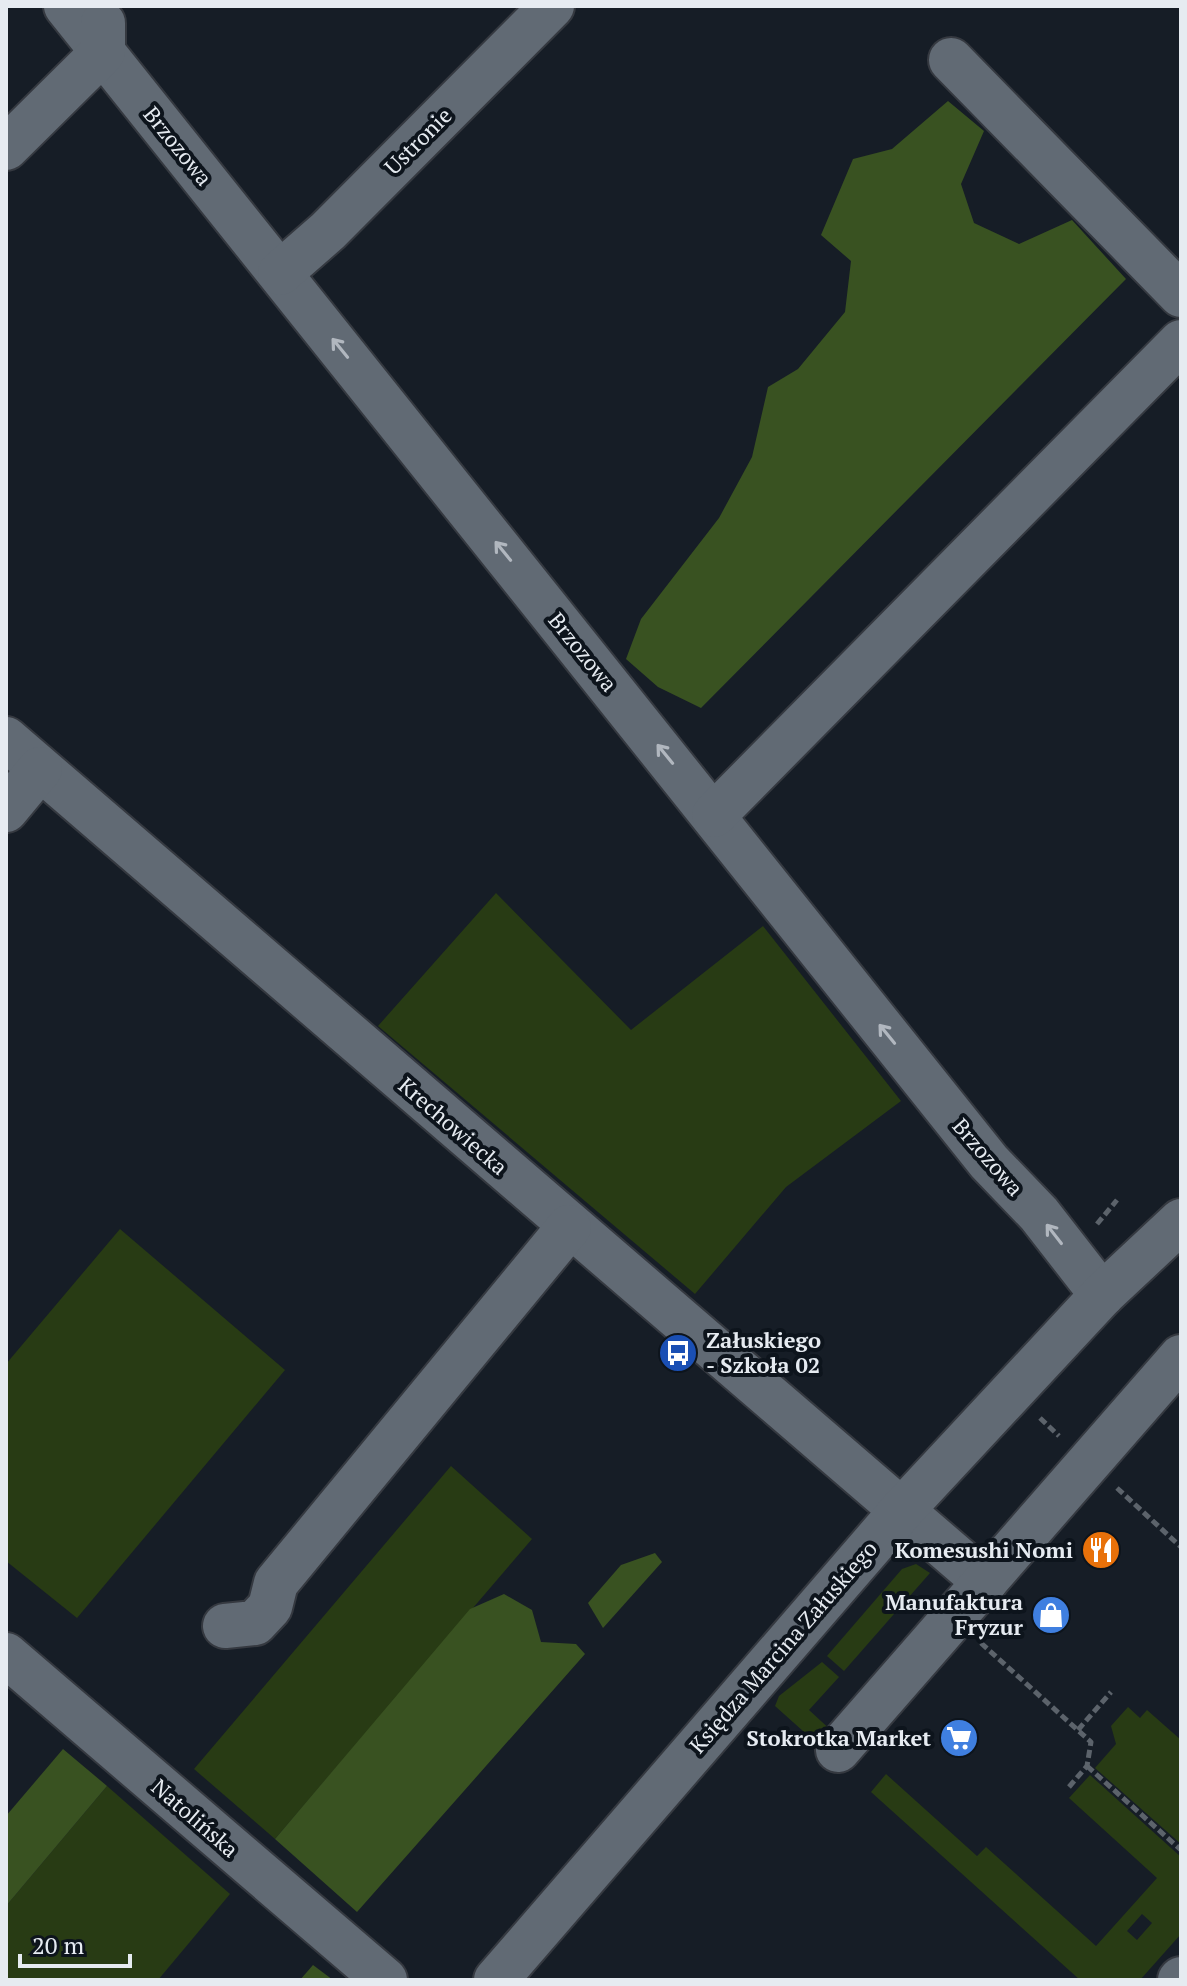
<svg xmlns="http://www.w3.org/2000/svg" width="1187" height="1986" viewBox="0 0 1187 1986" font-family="'PT Serif',serif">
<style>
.green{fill:#283b14;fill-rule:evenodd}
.forest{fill:#395221}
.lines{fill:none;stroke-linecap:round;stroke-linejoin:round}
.minor-casing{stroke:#353940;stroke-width:48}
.path{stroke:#5c636b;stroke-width:5;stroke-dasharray:8 4;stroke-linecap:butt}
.minor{stroke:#616a74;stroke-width:44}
.oneway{stroke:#b1b7bf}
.labels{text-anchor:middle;stroke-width:8;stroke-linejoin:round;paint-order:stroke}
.street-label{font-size:22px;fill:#e6ebf1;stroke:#0d141c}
.poi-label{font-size:22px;font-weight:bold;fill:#e6ebf1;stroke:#0d141c;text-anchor:end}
</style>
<rect width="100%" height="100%" fill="#161d26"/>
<g class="green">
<path d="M496,893L631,1030L763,926L901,1101L786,1187L695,1294L378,1026Z"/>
<path d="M120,1229L285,1370L77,1618L6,1561V1364Z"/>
<path d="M451,1466L532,1539L275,1839L194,1769Z"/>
<path d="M916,1564L930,1573L844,1671L827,1656L902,1569Z"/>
<path d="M822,1662L839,1677L809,1710L834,1733L822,1748L775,1706L779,1696Z"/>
<path d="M1128,1707L1140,1718L1147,1710L1181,1740V1844L1095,1768L1116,1744L1111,1726Z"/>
<path d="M886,1774L977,1856L986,1847L1096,1946L1157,1878L1069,1798L1090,1775L1181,1857V1934L1140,1980H1080L871,1792ZM1142,1914L1152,1923L1137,1940L1127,1931Z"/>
<path d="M107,1786L230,1894L158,1980H6V1906Z"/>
</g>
<g class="forest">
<path d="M948,101L984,131L961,184L974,223L1019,244L1072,220L1126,279L701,708L658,687L626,659L641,619L719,518L752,457L768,387L798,369L845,312L851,261L821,235L853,159L892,149Z"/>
<path d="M655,1553L662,1562L603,1628L588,1603L621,1565Z"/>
<path d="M504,1594L532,1610L541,1642L576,1644L585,1654L357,1912L275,1839L470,1609Z"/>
<path d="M63,1749L107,1786L6,1906V1816Z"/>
<path d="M313,1965L333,1980H300Z"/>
</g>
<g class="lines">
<defs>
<g id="minor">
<path d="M66,6L989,1162L1039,1214L1102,1295"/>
<path d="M951,60L1181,295"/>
<path d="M6,148L103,52V23"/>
<path d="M280,273L328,231L552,6"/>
<path d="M6,739L985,1582"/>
<path d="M6,810L40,769"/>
<path d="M714,815L1181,342"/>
<path d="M225,1626L255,1623L270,1607L276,1583L569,1227"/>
<path d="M6,1655L385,1980"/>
<path d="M838,1750L1181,1357"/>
<path d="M496,1980L902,1510L1102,1295L1181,1221"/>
<path d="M1180,1980L1181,1979"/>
</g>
</defs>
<use href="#minor" class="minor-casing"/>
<g class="path">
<path d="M1097,1224L1117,1200"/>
<path d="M1040,1418L1059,1436"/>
<path d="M1117,1488L1181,1547"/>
<path d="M981,1643L1091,1742L1087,1766L1069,1787"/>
<path d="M1078,1730L1111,1692"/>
<path d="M1087,1766L1181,1850"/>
</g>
<use href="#minor" class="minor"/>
</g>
<defs><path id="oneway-shaft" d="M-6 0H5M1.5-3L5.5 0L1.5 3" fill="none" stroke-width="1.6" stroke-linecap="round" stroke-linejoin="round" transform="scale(2)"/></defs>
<g class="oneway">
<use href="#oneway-shaft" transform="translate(340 348) rotate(-129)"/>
<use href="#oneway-shaft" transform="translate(503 551) rotate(-129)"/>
<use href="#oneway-shaft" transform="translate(665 754) rotate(-129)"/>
<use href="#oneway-shaft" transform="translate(887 1034) rotate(-129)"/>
<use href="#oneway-shaft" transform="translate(1054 1234) rotate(-128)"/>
</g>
<defs>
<symbol id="bus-disc" viewBox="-11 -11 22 22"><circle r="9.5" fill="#1a4fb4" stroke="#0d141c"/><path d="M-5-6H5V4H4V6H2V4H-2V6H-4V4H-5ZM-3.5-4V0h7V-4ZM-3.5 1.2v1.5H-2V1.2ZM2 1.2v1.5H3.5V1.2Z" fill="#fff"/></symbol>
<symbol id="restaurant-disc" viewBox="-11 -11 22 22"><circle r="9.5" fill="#e8710a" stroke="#0d141c"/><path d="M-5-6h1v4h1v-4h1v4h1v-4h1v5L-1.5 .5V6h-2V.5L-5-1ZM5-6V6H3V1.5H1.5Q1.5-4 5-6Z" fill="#fff"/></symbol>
<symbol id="shop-disc" viewBox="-11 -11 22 22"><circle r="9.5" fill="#3f7fe0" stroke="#0d141c"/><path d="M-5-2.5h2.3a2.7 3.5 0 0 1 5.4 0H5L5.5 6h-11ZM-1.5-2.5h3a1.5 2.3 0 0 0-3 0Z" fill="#fff"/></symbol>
<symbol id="supermarket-disc" viewBox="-11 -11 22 22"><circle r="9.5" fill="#3f7fe0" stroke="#0d141c"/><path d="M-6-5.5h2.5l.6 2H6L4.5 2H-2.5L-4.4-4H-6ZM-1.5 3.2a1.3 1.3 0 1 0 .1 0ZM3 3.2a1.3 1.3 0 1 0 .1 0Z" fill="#fff"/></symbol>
</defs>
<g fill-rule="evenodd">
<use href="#bus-disc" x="656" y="1331" width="44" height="44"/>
<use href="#restaurant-disc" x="1079" y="1528" width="44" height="44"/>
<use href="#shop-disc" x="1029" y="1593" width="44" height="44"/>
<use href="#supermarket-disc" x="937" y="1716" width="44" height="44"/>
</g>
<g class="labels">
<g class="street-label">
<text transform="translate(418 141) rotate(-45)" y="8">Ustronie</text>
<text transform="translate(178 146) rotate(51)" y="8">Brzozowa</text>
<text transform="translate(583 652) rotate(51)" y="8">Brzozowa</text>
<text transform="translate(453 1126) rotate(41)" y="8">Krechowiecka</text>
<text transform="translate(988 1157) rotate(49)" y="8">Brzozowa</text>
<text transform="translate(783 1647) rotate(-49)" y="8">Księdza Marcina Załuskiego</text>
<text transform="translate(195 1818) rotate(41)" y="8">Natolińska</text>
</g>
<g class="poi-label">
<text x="706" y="1348" text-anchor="start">Załuskiego<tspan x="706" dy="25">- Szkoła 02</tspan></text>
<text x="1073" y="1558">Komesushi Nomi</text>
<text x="1023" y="1610">Manufaktura<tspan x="1023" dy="25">Fryzur</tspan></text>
<text x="931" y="1746">Stokrotka Market</text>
</g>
</g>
<rect width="1187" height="1986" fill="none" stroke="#e6ebf1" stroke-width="16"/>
<path d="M20 1954v12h110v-12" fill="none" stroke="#e6ebf1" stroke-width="4"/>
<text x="32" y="1954" font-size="24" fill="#e6ebf1" stroke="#0d141c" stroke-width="6" paint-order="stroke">20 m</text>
</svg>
